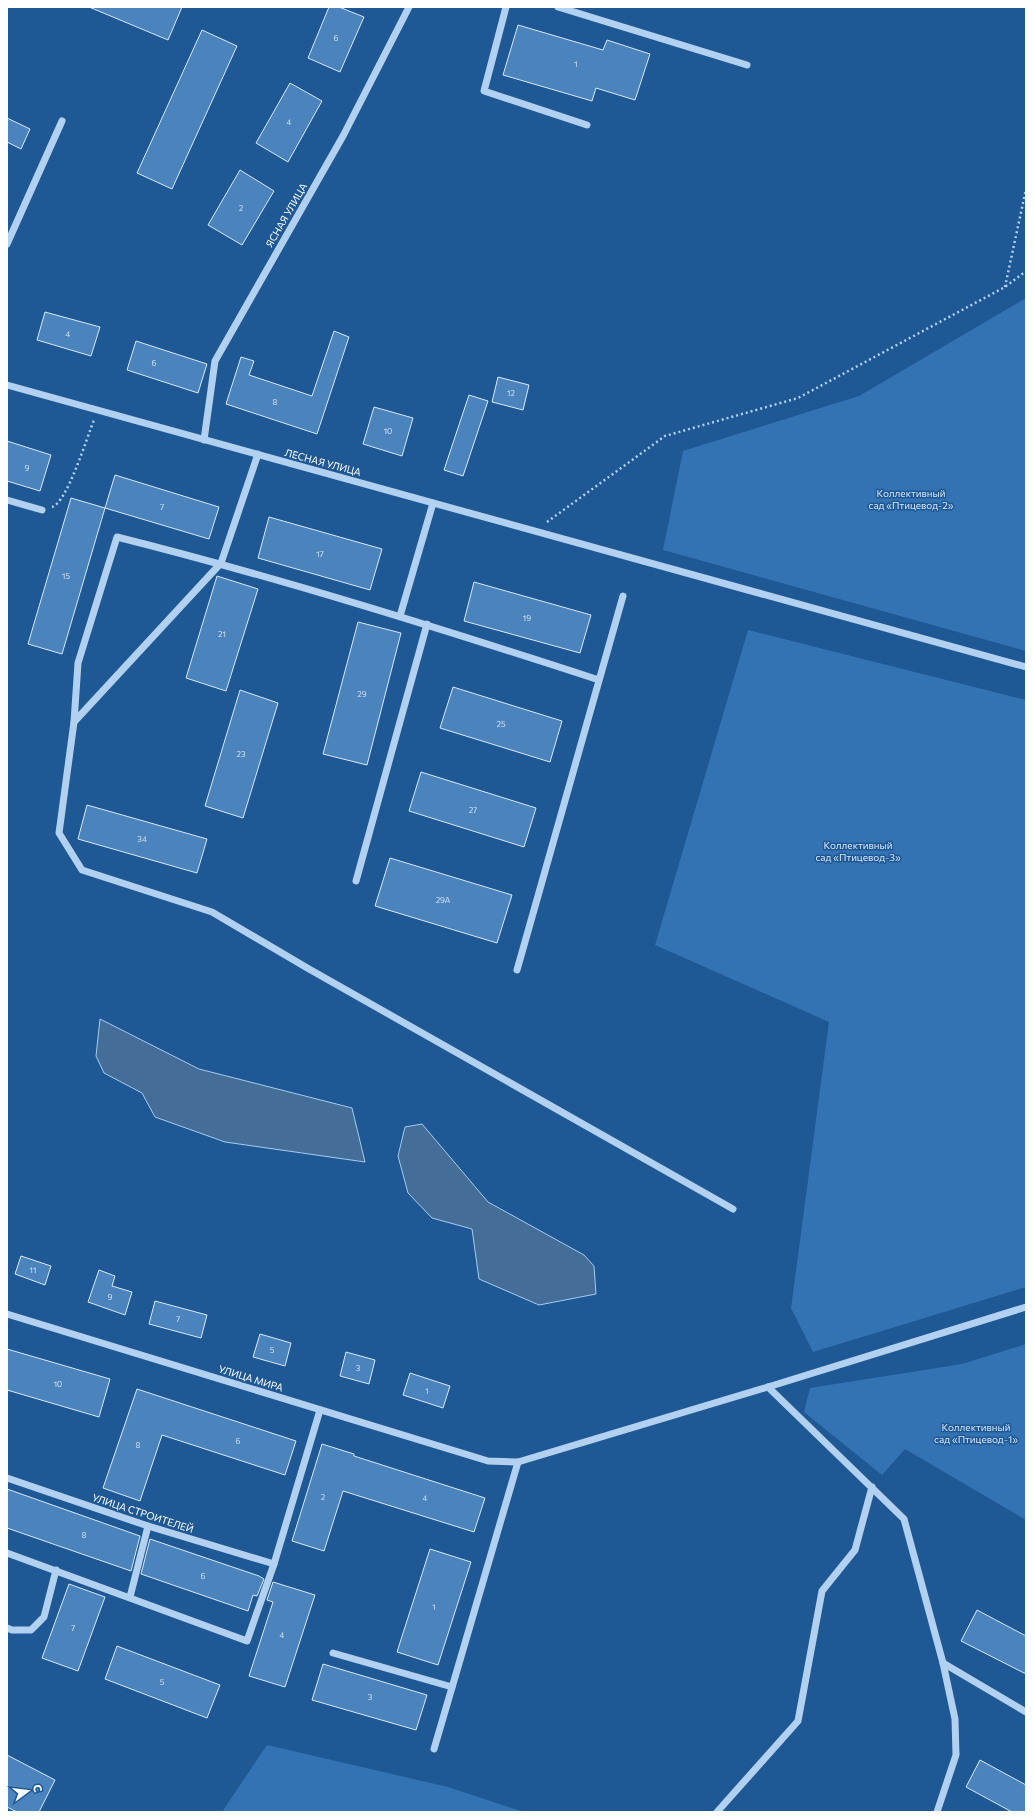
<svg xmlns="http://www.w3.org/2000/svg" width="1033" height="1819" viewBox="0 0 1033 1819" font-family="Commissioner,sans-serif">
<style>
.green{fill:#3373b3}
.water{fill:#446d98;stroke:#a6ccf0}
.building{fill:#4b84bd;stroke:#d8e9fa}
.lines{fill:none;stroke-linecap:round;stroke-linejoin:round}
.path{stroke:#b2d0ef;stroke-width:2.5;stroke-dasharray:2 3;stroke-linecap:butt}
.minor{stroke:#b2d0ef;stroke-width:7}
.labels{text-anchor:middle;stroke-width:3;stroke-linejoin:round;paint-order:stroke}
.number-label{font-size:8px;fill:#d2e0ee}
.street-label{font-size:10px;fill:#fff;stroke:#1e5895}
.park-label{font-size:10px;fill:#d8e9fa;stroke:#1e5895}
</style>
<rect width="100%" height="100%" fill="#1e5895"/>
<g class="green">
<path d="M1026,298V651L663,550L683,451L859,396Z"/>
<path d="M748,630L1026,700V1287L813,1352L791,1308L829,1022L655,945Z"/>
<path d="M1026,1344V1520L905,1449L882,1475L804,1412L810,1388L962,1364Z"/>
<path d="M267,1745L448,1787L524,1812H222Z"/>
</g>
<g class="water">
<path d="M100,1019L199,1069L352,1108L365,1162L225,1142L155,1117L142,1093L104,1073L96,1056Z"/>
<path d="M422,1124L488,1202L584,1255L594,1266L596,1294L539,1305L479,1279L472,1229L432,1218L408,1193L398,1156L405,1127Z"/>
</g>
<g class="building">
<path d="M89,7H182L168,40Z"/>
<path d="M329,7H339L364,17L340,72L308,58Z"/>
<path d="M518,25L603,50L607,40L650,54L635,100L596,88L592,101L503,75Z"/>
<path d="M202,30L237,46L172,189L137,173Z"/>
<path d="M290,83L322,101L288,162L256,143Z"/>
<path d="M7,118L30,129L21,149L7,142Z"/>
<path d="M240,170L274,191L242,245L208,225Z"/>
<path d="M45,312L100,327L91,356L37,340Z"/>
<path d="M334,331L349,337L317,434L226,404L241,357L254,361L249,375L312,396Z"/>
<path d="M136,341L207,364L198,393L127,370Z"/>
<path d="M498,377L529,385L523,410L492,402Z"/>
<path d="M469,395L488,401L463,476L444,470Z"/>
<path d="M374,407L413,418L402,456L363,444Z"/>
<path d="M7,441L51,455L40,491L7,481Z"/>
<path d="M115,475L219,507L209,539L105,508Z"/>
<path d="M71,498L105,508L62,654L28,644Z"/>
<path d="M269,517L382,549L370,590L258,558Z"/>
<path d="M217,576L258,589L226,691L186,678Z"/>
<path d="M474,582L591,615L580,653L464,621Z"/>
<path d="M358,622L401,633L367,765L323,754Z"/>
<path d="M453,687L562,721L550,762L440,728Z"/>
<path d="M240,690L278,703L243,818L205,806Z"/>
<path d="M421,772L536,808L524,847L409,811Z"/>
<path d="M87,805L207,839L197,873L78,839Z"/>
<path d="M390,858L512,895L497,943L375,906Z"/>
<path d="M21,1256L51,1266L45,1285L15,1274Z"/>
<path d="M99,1270L115,1276L112,1286L132,1292L125,1315L88,1302Z"/>
<path d="M155,1301L207,1315L201,1338L149,1324Z"/>
<path d="M260,1334L291,1343L285,1366L253,1357Z"/>
<path d="M7,1349L110,1379L99,1417L7,1390Z"/>
<path d="M346,1352L375,1360L369,1384L340,1376Z"/>
<path d="M410,1373L450,1386L443,1408L403,1395Z"/>
<path d="M137,1389L296,1441L285,1475L162,1435L140,1501L103,1488Z"/>
<path d="M322,1444L354,1454V1456L485,1498L474,1532L343,1491L324,1551L292,1541Z"/>
<path d="M7,1489L140,1536L131,1571L7,1528Z"/>
<path d="M150,1539L259,1576L264,1579L257,1596L253,1595L248,1611L141,1574Z"/>
<path d="M430,1549L471,1562L438,1665L397,1652Z"/>
<path d="M273,1582L315,1595L285,1687L249,1676L273,1602L267,1600Z"/>
<path d="M69,1584L105,1597L78,1671L42,1658Z"/>
<path d="M977,1610L1026,1636V1674L961,1641Z"/>
<path d="M117,1646L220,1685L207,1718L105,1679Z"/>
<path d="M323,1664L427,1695L416,1730L312,1700Z"/>
<path d="M7,1755L55,1780L39,1812H17L7,1807Z"/>
<path d="M980,1760L1026,1785V1812H1012L966,1787Z"/>
</g>
<g class="lines">
<g class="path">
<path d="M1005,287L1026,189"/>
<path d="M52,507C67,503 87,437 94,420"/>
<path d="M547,522L665,436L798,398L1005,287L1026,271"/>
</g>
<g class="minor">
<path d="M506,7L484,91L587,125"/>
<path d="M558,7L747,65"/>
<path d="M7,244L62,121"/>
<path d="M7,385L1026,667"/>
<path d="M204,440L215,361L343,136L409,7"/>
<path d="M258,454L221,563L74,722L59,833L82,870L212,912L309,969L733,1209"/>
<path d="M7,500L42,510"/>
<path d="M400,616L433,503"/>
<path d="M74,722L78,663L117,537C280,578 439,628 599,680"/>
<path d="M356,881L427,624"/>
<path d="M517,970L623,596"/>
<path d="M7,1314L488,1461L518,1462L768,1387L1026,1307"/>
<path d="M768,1387L904,1519L943,1663L1026,1712"/>
<path d="M7,1478L148,1526L274,1564"/>
<path d="M7,1553L247,1641L274,1564L320,1410"/>
<path d="M130,1597L148,1526"/>
<path d="M7,1628L12,1630H31L44,1617L56,1570"/>
<path d="M333,1653L452,1687"/>
<path d="M434,1749L518,1462"/>
<path d="M717,1812L798,1721L822,1591L855,1550L872,1487"/>
<path d="M937,1812L956,1755L955,1719L943,1663"/>
</g>
</g>
<g class="labels">
<g class="number-label">
<text x="336" y="41">6</text>
<text x="576" y="67">1</text>
<text x="289" y="125">4</text>
<text x="241" y="211">2</text>
<text x="68" y="337">4</text>
<text x="154" y="366">6</text>
<text x="511" y="396">12</text>
<text x="275" y="405">8</text>
<text x="388" y="434">10</text>
<text x="27" y="471">9</text>
<text x="162" y="510">7</text>
<text x="320" y="557">17</text>
<text x="66" y="579">15</text>
<text x="527" y="621">19</text>
<text x="222" y="637">21</text>
<text x="362" y="697">29</text>
<text x="501" y="727">25</text>
<text x="241" y="757">23</text>
<text x="473" y="813">27</text>
<text x="142" y="842">34</text>
<text x="443" y="903">29А</text>
<text x="33" y="1273">11</text>
<text x="110" y="1300">9</text>
<text x="178" y="1322">7</text>
<text x="272" y="1353">5</text>
<text x="358" y="1371">3</text>
<text x="58" y="1387">10</text>
<text x="427" y="1394">1</text>
<text x="238" y="1444">6</text>
<text x="138" y="1448">8</text>
<text x="323" y="1500">2</text>
<text x="425" y="1501">4</text>
<text x="84" y="1538">8</text>
<text x="203" y="1579">6</text>
<text x="434" y="1610">1</text>
<text x="73" y="1631">7</text>
<text x="282" y="1638">4</text>
<text x="162" y="1685">5</text>
<text x="370" y="1700">3</text>
</g>
<g class="street-label">
<text transform="translate(286 215) rotate(-60)" y="4">ЯСНАЯ УЛИЦА</text>
<text transform="translate(323 462) rotate(15)" y="4">ЛЕСНАЯ УЛИЦА</text>
<text transform="translate(251 1378) rotate(17)" y="4">УЛИЦА МИРА</text>
<text transform="translate(143 1513) rotate(18)" y="4">УЛИЦА СТРОИТЕЛЕЙ</text>
</g>
<g class="park-label">
<text x="911" y="497">Коллективный<tspan x="911" dy="12">сад «Птицевод-2»</tspan></text>
<text x="858" y="849">Коллективный<tspan x="858" dy="12">сад «Птицевод-3»</tspan></text>
<text x="976" y="1431">Коллективный<tspan x="976" dy="12">сад «Птицевод-1»</tspan></text>
</g>
</g>
<rect width="1033" height="1819" fill="none" stroke="#ffffff" stroke-width="16"/>
<g transform="translate(28 1791) rotate(75)" stroke="#1e5895" stroke-width="3" paint-order="stroke">
<path d="M0-3L7 15L0 10L-7 15Z" fill="#ffffff"/>
<text y="-6" font-size="11" font-weight="bold" text-anchor="middle" fill="#ffffff">С</text>
</g>
</svg>
